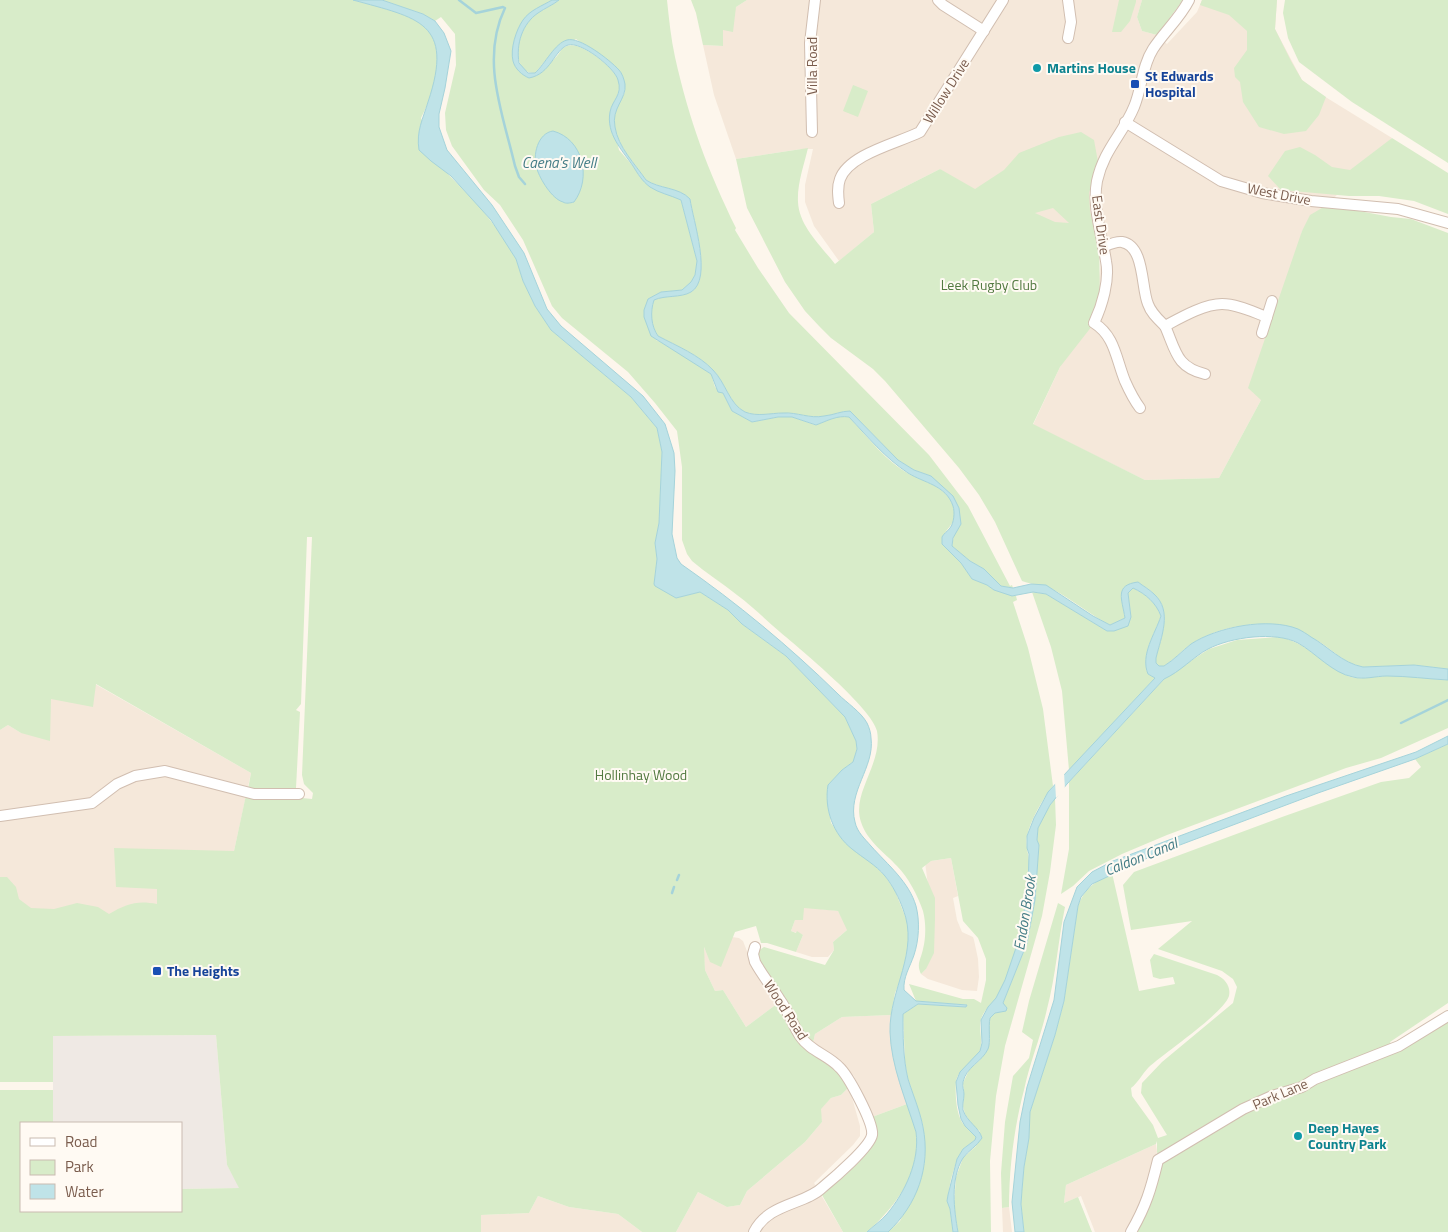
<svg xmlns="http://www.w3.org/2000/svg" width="1448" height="1232" viewBox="0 0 1448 1232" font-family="'Titillium Web',sans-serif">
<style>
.residential{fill:#f5e8da}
.industrial{fill:#efe9e4}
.green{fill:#d8ecc9;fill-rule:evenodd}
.water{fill:#bfe3e8;stroke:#a5d3da}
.pier{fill:#fdf6ec}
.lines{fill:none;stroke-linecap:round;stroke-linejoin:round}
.stream{stroke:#a5d3da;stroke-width:2.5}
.minor-casing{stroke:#d1beb0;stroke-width:12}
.minor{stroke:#fff;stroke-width:10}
.culture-dot{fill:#0f9aa8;stroke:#fffaf3;stroke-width:2}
.transit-dot{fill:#1a4fb4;stroke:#fffaf3;stroke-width:2}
.labels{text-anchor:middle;stroke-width:4;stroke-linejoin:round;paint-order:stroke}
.street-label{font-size:14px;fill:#7a5c4d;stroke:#fffaf3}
.culture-label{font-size:14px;font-weight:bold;fill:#0d838f;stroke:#fffaf3;text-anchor:start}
.transit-label{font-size:14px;font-weight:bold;fill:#164399;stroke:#fffaf3;text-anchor:start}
.park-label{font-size:14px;fill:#537a41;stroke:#fffaf3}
.water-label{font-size:15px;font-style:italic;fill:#437c86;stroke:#fffaf3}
</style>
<rect width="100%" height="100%" fill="#fdf6ec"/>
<g class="residential">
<path d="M747,0H1142L1137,17L1142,31L1157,35L1167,44L1197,12L1202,0H1277L1275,29L1302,80L1319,93L1392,138L1302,231L1261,400L1219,478L1145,480L1033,425L1060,367L1096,300L1103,247L1034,213L984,208L940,169L871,204L874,232L839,261L814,226L805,202V185L813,149H801L736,159L714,95L703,45L723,46V30L736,7Z"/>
<path d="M95,684L251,773L234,851L157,889L158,938L0,931V730L8,725L21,733L51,699Z"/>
<path d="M951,858L958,896L953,898L957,920L962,932L973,937L974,940L978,959L979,977L977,991L962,990L928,979L921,974L926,969L930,901L925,862Z"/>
<path d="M804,907L838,911L848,929L833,942L834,950L828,957H812L796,952L803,935L791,931L795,920Z"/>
<path d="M732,937L739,938L743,941L754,969L778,1003L746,1027L723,990L715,991L705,970L703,945L710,961Z"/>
<path d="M891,1015L890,1032L893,1052L899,1078L907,1104L872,1117L854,1076L835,1058L813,1043L815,1034L842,1017Z"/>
<path d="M849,1087L860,1126V1136L853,1145L814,1183L843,1232H676L698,1192L727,1207L740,1205L747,1191L805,1142L822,1122L820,1109L831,1098L841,1095Z"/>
<path d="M1156,1144L1157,1152L1153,1167L1130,1232H1095L1081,1196L1064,1203L1066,1185Z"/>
<path d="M538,1196L569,1207L618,1214L642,1232H481V1215L529,1213Z"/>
<path d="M1009,1207L1012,1232H1003L1002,1208Z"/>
</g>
<path class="industrial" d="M216,1035L227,1165L240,1188L181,1189V1123H53V1036Z"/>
<g class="green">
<path d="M0,0H353C373,6 405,11 422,24C450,48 435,90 421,118L442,168L480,207L504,238L516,259L523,281L535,306L551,330L631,397L657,428L662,452L659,523L655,543L657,559L654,584L676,598L700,592L728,610L742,624L786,656L845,717L856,741L857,749L853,762L842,770L828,785L829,812L831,823L847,844L873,864L885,876L895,891L907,921L909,940L902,976L895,993L891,1015L842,1017L815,1034L813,1043L803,1037L757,956L758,951L764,947L825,965L834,950L833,942L847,930L838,911L804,908L803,920H795L791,931L796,933L797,931L803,935L796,952L767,943H761L756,926L735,932L721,967L710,962L704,947L705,970L715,991L723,990L746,1027L778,1003L799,1041L813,1055L837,1070L849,1087L841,1095L831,1098L821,1109L822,1122L805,1142L747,1191L740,1205L727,1207L698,1192L676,1232H642L618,1214L569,1207L538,1196L529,1213L481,1215V1232H0V1090H53V1123H21V1211H181V1189L239,1188L227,1165L216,1035L53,1036V1082H0V877H7L16,887L19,899L31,908L54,909L77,903L98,907L109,914C126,904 137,900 157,904V889L116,887L114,848L234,851L246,795L292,797L312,799L313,793L304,784L302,775L312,537H307L301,704L296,710L300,712L296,788L293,792L248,789L251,773L96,684L93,707L51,699L50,741L21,733L8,725L0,730Z"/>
<path d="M382,0H552L523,20L513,61L529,78C537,72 549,65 556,57C560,53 561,48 567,46C580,40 615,68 619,81C621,92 615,101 610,110L619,150L633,166L640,177L681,200L697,261L695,275L691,282L682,290L661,292L648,299L656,340L668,345L711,374L715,387L723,393L732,411L752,422L778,417H792L815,425C827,421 837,415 849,417C867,436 887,463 911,475C927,482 950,489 954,509C956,522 951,524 945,533C943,535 943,540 942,544L961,563L972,579L987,585L994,590L1016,596L1017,600L1013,602L1028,648L1043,709L1053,786C1042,800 1031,819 1027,836C1025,845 1029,854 1029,863C1028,889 1026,916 1019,941C1013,960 1007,981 996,998C991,1005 984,1010 981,1019C978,1030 984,1041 979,1053C973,1064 958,1068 956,1082C955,1095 956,1117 965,1126C968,1130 972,1133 976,1137L975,1140L963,1149L957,1159L951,1179L947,1201L950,1209L953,1232H888L900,1221L924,1167L925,1153L923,1125L908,1079L905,1062L903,1014L918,1004L966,1007L967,1005L916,1001L909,984L963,999H974L981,1003L986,980V959L978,938L963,921L951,858L931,861L922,868L935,898V919L934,953L926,969L921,974C916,964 921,959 923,949C926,937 926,923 923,911C918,896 908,877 897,866C884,852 867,841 861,822C851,793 883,764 877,731C873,709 800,649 780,632C766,620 752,606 737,595C722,583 706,573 692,561L687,554L682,540V467L677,431L655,403L628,372L562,318L552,306L523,240L500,205L484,190L452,146L446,130L445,113L456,65L455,34L441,17L435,21L423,14Z"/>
<path d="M559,0H667C669,19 671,39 675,57C689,120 708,171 736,228L735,230L758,268L789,313L929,455L968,506L1010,586L1012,585L1013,588L1001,586L984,569L970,561L952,546L959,508L931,476L914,470L898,460L850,411C841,411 834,415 825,416C810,419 797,412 783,413C771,413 757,417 745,412C729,404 726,383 713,370C699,355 677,346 658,336C651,326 650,312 654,300C665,295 681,298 691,292C713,278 693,220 690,199L679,192L651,183L646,180C634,163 606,133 615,109C618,104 622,98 625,92L619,70L576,39L550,55L535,73C526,73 521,69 519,60C515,43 523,25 536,14C543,9 552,6 559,0Z"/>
<path d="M691,0H747L736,7L733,32L723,30V46L703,45L696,13Z"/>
<path d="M1119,0H1136V2L1130,21L1121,32H1112Z"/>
<path d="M1142,0H1183L1157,35L1142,31L1137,17Z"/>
<path d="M1202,0H1277L1275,29L1291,61L1302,80L1326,97L1319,115L1306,131L1284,134L1259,127L1243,102L1240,82L1235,77L1234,68L1247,50V31L1229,15L1200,5Z"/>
<path d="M1285,0H1448V163L1352,102L1299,62L1288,38L1283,13Z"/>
<path d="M853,85L868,91L858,117L843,111Z"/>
<path d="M1081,132L1094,140L1098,162L1089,193L1090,211L1093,224L1099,225L1100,311L1092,326L1060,367L1033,424L1145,480L1219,478L1261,400L1248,388L1302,231L1310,215L1327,205L1391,217L1411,219L1448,233V669L1414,665L1363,667C1342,663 1332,648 1314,639C1305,634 1293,628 1283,626C1254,620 1215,628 1191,644C1181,651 1174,660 1164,666H1159L1156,663V658C1161,637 1173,611 1154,594C1150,589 1143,586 1138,582L1121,594L1125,618L1110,625C1090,615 1072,599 1052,589C1042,584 1032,585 1022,581L995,522L979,495L959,468L885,381L873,369L831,338L819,326L805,311L785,282L747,208L736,159L808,148C804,165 797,184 798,202C799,226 821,246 835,264L874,232L871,204L940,169L975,189L1004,170L1019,153L1059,137ZM1053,208L1069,223L1055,222L1035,213Z"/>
<path d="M1392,138L1448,173V214L1414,201L1379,196H1349L1281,190L1268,176L1285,151L1300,147L1315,155L1332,167L1350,170Z"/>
<path d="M1133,588C1146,594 1156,603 1161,616C1155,634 1140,655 1148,674L1155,678L1069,770L1062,691L1051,647L1032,592L1046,594L1107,631L1131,617L1128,593Z"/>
<path d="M1278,637C1306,641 1323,665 1348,676C1360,681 1374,676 1386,676C1407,675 1428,679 1448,680V728L1381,758L1346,768L1298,786L1167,835L1122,854L1089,871L1073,886L1061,894L1069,849V782L1166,677L1209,649L1237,640Z"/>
<path d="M1448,744V1003L1390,1042L1394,1052L1448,1019V1232H1133L1159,1161L1157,1152V1141L1156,1144L1066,1185L1064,1203L1078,1197L1092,1232H1024L1021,1204L1022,1190L1024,1167L1029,1138L1030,1112L1055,1035L1064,1001L1078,906C1084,889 1095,881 1112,873L1139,991L1175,984L1173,977L1160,979L1153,977L1150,960L1154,954L1217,975C1225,979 1231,986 1229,996C1223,1014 1164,1053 1148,1068C1142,1074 1138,1083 1131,1088L1132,1096L1153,1125L1158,1138L1167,1135L1141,1093L1142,1083L1162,1062L1233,1003L1237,987L1233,979L1222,971L1158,949L1192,921L1131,930L1123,885L1134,872L1282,817L1381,782L1409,778L1421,767L1415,759Z"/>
<path d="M1055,798L1056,825L1050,872L1042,916L1005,1046L996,1096L990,1161L991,1232H958L954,1205L956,1177L963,1158L976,1146L980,1131L973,1126L965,1114L963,1106L964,1095L963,1083L969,1070L980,1060L990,1041L988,1028L990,1018L995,1013L1003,1011V1003L1027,943L1035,900L1039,845L1037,840L1038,828L1045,813Z"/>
<path d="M1058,903L1065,907C1058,941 1056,975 1047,1009C1041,1036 1030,1062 1024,1090C1014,1128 1009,1168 1009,1207L1002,1208L1001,1173L1005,1122L1013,1076L1029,1058L1033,1040L1022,1032L1029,1001Z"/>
<path d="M907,1104C911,1116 917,1129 917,1142C917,1178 893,1209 867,1232H843L822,1195C838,1181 876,1153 877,1132C877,1127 874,1121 872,1117Z"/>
</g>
<g class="water">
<path d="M353,0H382L423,14L435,21L444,33L451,51L445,88L439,114V127L447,150L492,205L524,253L547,309L561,326L643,396L665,424L674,453L675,471L672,534L677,558L681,564C737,603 789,646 838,694C847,703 861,712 867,723C869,727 871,733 871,738C875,767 847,792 855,822C857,832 865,839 871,846C888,865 909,882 916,906C920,921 919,940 914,955C910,967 903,977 904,990L916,1001L967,1005L966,1007L918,1004L903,1014C903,1036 903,1058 908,1079C913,1095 920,1111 923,1127C931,1167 917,1205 888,1232H867C873,1226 881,1221 887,1214C905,1192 920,1161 916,1132C906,1100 891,1066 890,1032C889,989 920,952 903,909C899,898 893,886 885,876C876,865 863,858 852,849C833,834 824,809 828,785L842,770L853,762L857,749L856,741L845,717L786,656L742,624L728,610L700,592L676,598L655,586L654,584L657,559L655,543L659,523L662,452L657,428L631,397L551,330L535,306L523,281L516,259L491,220L451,176L431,161L419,150C416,131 423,119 428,102C455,22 418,18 353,0Z"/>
<path d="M552,0H559C553,5 545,8 538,13C522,24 516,44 519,63L528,73H535C545,64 555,43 567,40C579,36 610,60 619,70C622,73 624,79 625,84C627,99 611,108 615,127C618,147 635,164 646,180C659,189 679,187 690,199C693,220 713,279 691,292C681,298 665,295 654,300C650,312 651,326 658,336C677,346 699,355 713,370C726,383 729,404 745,412C757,417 771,413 783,413C797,412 810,419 824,416C834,415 841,411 850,411L898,460L914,470L931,476L953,496L959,508L961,524L953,538L952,546L970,561L984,569L1001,586L1013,588L1031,584L1046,585L1093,616L1110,625L1125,618C1122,599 1114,585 1138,582C1143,586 1149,589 1154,594C1173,611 1161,637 1156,658V663L1159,666H1164C1174,660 1182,651 1191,644C1217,627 1268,617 1298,629C1302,631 1307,634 1311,637C1329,647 1342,663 1363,667L1414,665L1448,669V680C1428,679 1407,676 1387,676C1376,676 1364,680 1353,677C1332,673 1316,653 1298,643C1275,631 1231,637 1208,649C1193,657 1180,672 1164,679L1067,784L1050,805L1038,828L1037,840L1039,845L1035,900L1027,943L1003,1003L1007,1008L1006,1011L995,1013L990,1018C988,1027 991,1042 988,1049C982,1062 966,1067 963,1082C962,1087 964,1090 964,1094C964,1100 962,1104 963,1110C967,1122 979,1127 982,1138C977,1146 968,1151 963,1158C950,1179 954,1210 958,1232H953L950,1209L947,1201L948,1195L957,1159L963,1149L975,1140L976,1137L965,1126L961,1119L958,1105L956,1082L960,1072L980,1051L982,1043L981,1020L988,1007L996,998L1005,980L1019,939L1028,890L1029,854L1027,848V836L1034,818L1048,792L1155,678L1148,674C1140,655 1155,634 1161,616C1156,603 1146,594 1133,588L1128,593L1131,617L1128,626L1114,631H1107L1046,594L1033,592L1012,596L994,590L987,585L972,579L961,563L942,544V537C944,533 947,532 950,528C954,523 955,512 953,506C946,485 924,483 908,473C885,458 868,437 849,417C837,415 827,421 816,425L792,417H778L752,422L732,411L723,393L718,392L711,374L651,336L644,317V310L648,299L661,292L682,290L691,282L695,275L697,261L681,200C670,195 659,193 650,187C642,181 638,174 633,166C622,150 606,134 610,112C612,100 623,95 618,80C615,68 581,41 568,45C554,50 551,74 529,78C522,75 515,69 513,61C510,49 516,30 523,20C530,10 542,6 552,0Z"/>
<path d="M553,131C583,139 592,178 574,202C570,203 566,204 563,202C552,199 540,179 537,169C532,155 538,133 553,131Z"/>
<path d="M1448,736V744L1415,759L1318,793L1156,854L1092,884L1081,897L1078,906L1064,1001L1055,1035L1030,1112L1029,1138L1024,1167L1022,1190L1021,1204L1024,1232H1015L1012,1202L1020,1122L1027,1087L1054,1000L1064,922L1077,887L1092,872L1113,861L1286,796L1416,752Z"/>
</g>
<path class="pier" d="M1064,772L1065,790L1056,798L1055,782Z"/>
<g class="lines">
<g class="stream">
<path d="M459,0L476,13L503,7L505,8C480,60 503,114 515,166L519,177L525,184"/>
<path d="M1401,723L1448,700"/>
<path d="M677,880L679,875"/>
<path d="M672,893L674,887"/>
</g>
<defs>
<g id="minor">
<path d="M938,0L943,5L984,31"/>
<path d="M1068,38L1071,22L1068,0"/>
<path d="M1125,122L1221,181L1262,193L1311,201L1398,209L1448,223"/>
<path d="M812,132L810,43L815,0"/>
<path d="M839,203C838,195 837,187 840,179C849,154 898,143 920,132L1003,0"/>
<path d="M1103,247C1108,245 1116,241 1122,242C1145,246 1141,288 1148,304C1151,313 1158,319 1165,326C1180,318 1204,304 1222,304C1237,304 1253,312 1267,317"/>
<path d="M1165,326C1176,351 1176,367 1205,374"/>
<path d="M1262,333L1272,301"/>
<path d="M1140,408C1134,400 1129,390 1125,381C1116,359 1115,336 1094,323C1102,306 1110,280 1106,261C1102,235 1092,208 1097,181C1104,149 1123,134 1134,107C1142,88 1142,66 1153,49C1164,32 1180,18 1189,0"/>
<path d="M0,816L92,803L117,784L135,776L165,771L254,794H299"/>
<path d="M754,1232C768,1203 805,1205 823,1187C834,1178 870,1147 872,1135C874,1123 848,1075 839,1067C828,1055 810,1051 800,1036C793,1025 788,1011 780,1000C772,987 762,975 755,962L753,954L755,947"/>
<path d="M1131,1232C1146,1206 1151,1189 1158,1160L1243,1109L1272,1096L1302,1087L1315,1079L1399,1046L1448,1016"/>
</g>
</defs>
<use href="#minor" class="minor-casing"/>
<use href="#minor" class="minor"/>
</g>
<g class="culture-dot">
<circle cx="1037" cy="68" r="5"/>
<circle cx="1298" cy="1136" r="5"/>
</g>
<g class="transit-dot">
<rect x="1130" y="79" width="10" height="10" rx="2.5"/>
<rect x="152" y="966" width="10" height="10" rx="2.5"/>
</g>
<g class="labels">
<g class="street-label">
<text transform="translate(812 66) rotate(-90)" y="5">Villa Road</text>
<text transform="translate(946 91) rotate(-58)" y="5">Willow Drive</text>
<text transform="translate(1279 194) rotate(11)" y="5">West Drive</text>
<text transform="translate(1101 225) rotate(82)" y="5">East Drive</text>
<text transform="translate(786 1010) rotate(57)" y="5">Wood Road</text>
<text transform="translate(1280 1094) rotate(-23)" y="5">Park Lane</text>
</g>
<g class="culture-label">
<text x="1047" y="73">Martins House</text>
<text x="1308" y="1133">Deep Hayes<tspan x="1308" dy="16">Country Park</tspan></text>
</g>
<g class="transit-label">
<text x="1145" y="81">St Edwards<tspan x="1145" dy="16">Hospital</tspan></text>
<text x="167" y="976">The Heights</text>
</g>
<g class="park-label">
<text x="989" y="290">Leek Rugby Club</text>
<text x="641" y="780">Hollinhay Wood</text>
</g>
<g class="water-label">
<text x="559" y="168">Caena's Well</text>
<text transform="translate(1141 857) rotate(-22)" y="5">Caldon Canal</text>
<text transform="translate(1025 913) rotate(-81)" y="5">Endon Brook</text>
</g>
</g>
<rect x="20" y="1122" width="162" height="90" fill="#fffaf3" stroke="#cabbb1"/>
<rect x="30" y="1138" width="25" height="8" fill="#ffffff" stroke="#cabbb1"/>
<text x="65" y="1147" font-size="15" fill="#7a5c4d">Road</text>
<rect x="30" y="1160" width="25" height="15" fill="#d8ecc9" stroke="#cabbb1"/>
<text x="65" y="1172" font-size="15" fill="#7a5c4d">Park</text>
<rect x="30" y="1184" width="25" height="15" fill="#bfe3e8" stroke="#cabbb1"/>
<text x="65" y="1197" font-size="15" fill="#7a5c4d">Water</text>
</svg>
